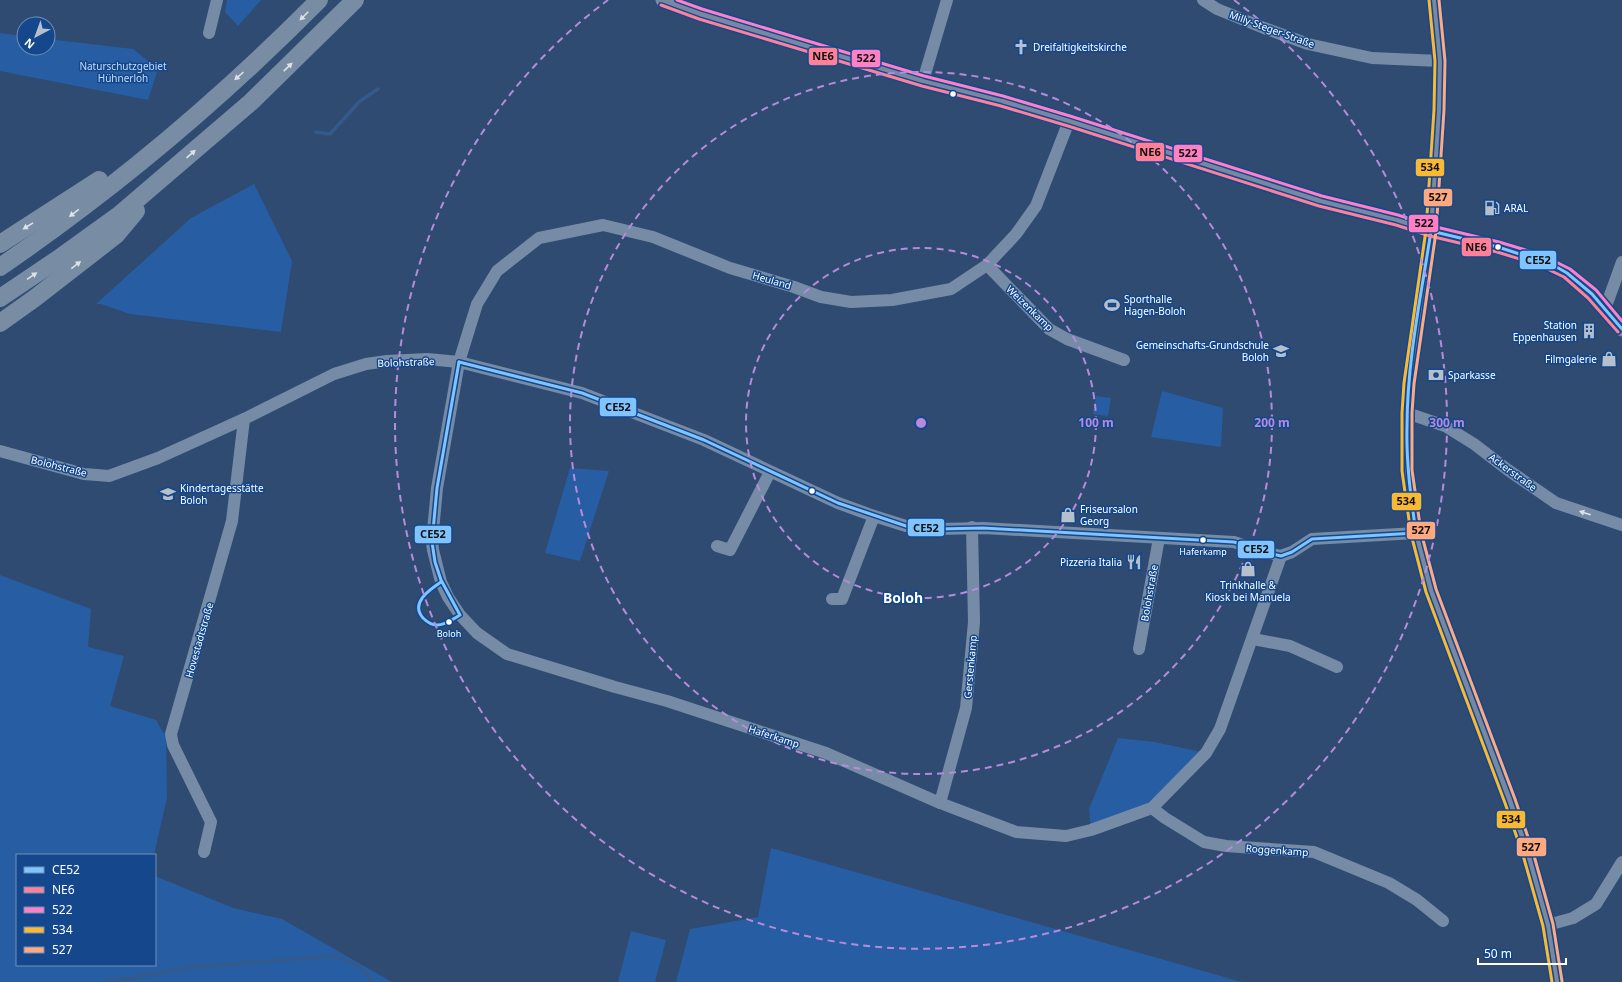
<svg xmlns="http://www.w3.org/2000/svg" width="1622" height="982" viewBox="0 0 1622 982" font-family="'Noto Sans',sans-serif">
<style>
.green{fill:#275da3}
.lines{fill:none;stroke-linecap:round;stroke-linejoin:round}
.stream{stroke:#345a8b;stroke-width:3.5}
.minor{stroke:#768ba5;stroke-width:12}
.major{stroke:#7688a3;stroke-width:15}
.highway{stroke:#788ca4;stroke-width:18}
.bus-1-casing{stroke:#14478c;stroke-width:6}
.bus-2-casing{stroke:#14478c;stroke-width:6}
.bus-3-casing{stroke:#14478c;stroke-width:6}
.bus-4-casing{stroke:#14478c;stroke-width:6}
.bus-5-casing{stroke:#14478c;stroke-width:6}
.bus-1{stroke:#80c4ff;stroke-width:3}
.bus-2{stroke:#ff8098;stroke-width:3}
.bus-3{stroke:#ff80c5;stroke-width:3}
.bus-4{stroke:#fab933;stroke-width:3}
.bus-5{stroke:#ffa980;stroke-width:3}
.oneway{fill:#dde2e8}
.ring{fill:none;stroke:#b68bdc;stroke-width:2;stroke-dasharray:7 5}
.bus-dot{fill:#fff;stroke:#14478c;stroke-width:1.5}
.labels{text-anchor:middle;stroke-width:3;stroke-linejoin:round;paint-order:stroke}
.bus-label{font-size:9px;fill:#fff;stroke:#14478c}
.street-label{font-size:10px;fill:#fff;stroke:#14478c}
.poi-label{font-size:10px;fill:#fff;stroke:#14478c;text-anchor:start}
.park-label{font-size:10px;fill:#c3dcfc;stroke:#14478c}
.district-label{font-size:14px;font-weight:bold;fill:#fff;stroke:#14478c}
.centre{fill:#b68bdc;stroke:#14478c;stroke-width:2}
.ring-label{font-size:12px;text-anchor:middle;font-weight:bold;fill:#b68bdc;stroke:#14478c;stroke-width:3;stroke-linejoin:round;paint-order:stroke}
.line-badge{stroke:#14478c;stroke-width:1.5}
.pale-badge-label{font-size:11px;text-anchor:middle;font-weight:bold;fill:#111}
</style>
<rect width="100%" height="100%" fill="#2f4b71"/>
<g class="green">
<path d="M227,0H261L238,26L225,12Z"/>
<path d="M0,33L24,36V48H48V39L133,49L158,69L148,100L0,71Z"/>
<path d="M254,184L292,261L281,332L130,314L101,304H96L191,218Z"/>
<path d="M1162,391L1223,408L1221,447L1151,437Z"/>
<path d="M1096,396L1111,398L1108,416L1093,414Z"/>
<path d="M570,468L609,471L580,561L545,553Z"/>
<path d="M0,575L91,609L88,647L124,656L110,706L156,720L166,737L167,798L154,855H17V965H155V876L233,908L282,919L392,982H0Z"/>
<path d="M1118,738L1155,742L1206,753L1152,808L1091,830L1089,809Z"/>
<path d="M771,848L1242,982H676L690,929L758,917Z"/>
<path d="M631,931L666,940L655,982H618Z"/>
</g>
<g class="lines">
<g class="stream">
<path d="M316,132L330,134L360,101L378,89"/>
<path d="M106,982L193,967L334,956L361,967L372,982"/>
</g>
<g class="minor">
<path d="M1203,0L1217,9L1264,28L1308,44L1372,58L1440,61"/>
<path d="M209,33L217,0"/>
<path d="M923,81L947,0"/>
<path d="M1069,121L1036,206L1016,234L987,265L951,289L892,300L851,302L821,297L794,287L730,268L653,237L603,225L539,238L497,271L477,304L459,362L437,488L432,542L433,550L441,582L448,597L460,615L477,633L507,654L615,687L667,701L826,753L940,803L1016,832L1066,836L1091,830L1152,808L1206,753L1220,729L1281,556"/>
<path d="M987,265L1049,329L1067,339L1124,360"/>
<path d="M1605,309L1622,262"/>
<path d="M1407,413L1445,426L1474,444L1508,470L1556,503L1622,525"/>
<path d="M0,451L84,474L109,476L158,458L244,419L334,374L366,364L387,361L427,359L459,362L582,393L704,440L838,503L874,516L906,526L939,529L983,528L1234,542L1260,551L1281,556L1292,552L1312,539L1416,533"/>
<path d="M717,546L730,550L770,472"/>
<path d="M832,599H842L874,516"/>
<path d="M1253,639L1290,646L1337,667"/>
<path d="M1139,649L1159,538"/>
<path d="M940,803L966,708L974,622L972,527"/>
<path d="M1152,808L1165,818L1204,842L1226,846L1314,852L1389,883L1417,900L1443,921"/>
<path d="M204,852L211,822L173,745L171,734L232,521L244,419"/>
<path d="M1548,925L1573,918L1596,904L1622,862"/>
</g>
<g class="major">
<path d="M663,0L700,14L923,81L1002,101L1069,121L1321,201L1397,220L1431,231L1498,247L1541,260L1567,273L1592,294L1622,329"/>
<path d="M1434,0L1440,61L1439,110L1431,231L1409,383L1407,413V470L1416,533L1431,591L1510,801L1528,854L1548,925L1557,982"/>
</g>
<g class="highway">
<path d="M0,244L99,180"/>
<path d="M0,267C114,189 222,98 319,0"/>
<path d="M0,298L58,259L119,215L251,102L355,0"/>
<path d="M0,323L35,298L116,235L136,211"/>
</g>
<defs>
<g id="bus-1">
<path d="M1431,231L1498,247L1553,265L1567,273L1592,294L1622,329"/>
<path d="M459,362L582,393L704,440L838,503L906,526L939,529L983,528L1234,542L1260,551L1281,556L1292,552L1312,539L1416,533"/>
<path d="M1416,533C1411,498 1406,463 1407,427C1407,361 1421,296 1431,231"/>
<path d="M441,582C429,590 410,603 423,618C427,622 432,625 437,625C445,625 453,619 460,615L441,580L435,562L432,542L437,488L459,362"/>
</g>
<path id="bus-2" d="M661,5L699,19L922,86L1001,106L1068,126L1319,206L1396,225L1430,236L1497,252L1539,265L1564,277L1588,298L1618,332"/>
<path id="bus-3" d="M677,0L702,9L924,76L1003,96L1070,116L1322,196L1398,215L1432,226L1499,242L1542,255L1570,269L1596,290L1622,321"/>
<path id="bus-4" d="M1429,0L1435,61L1434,110L1426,230L1404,383L1402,413V471L1411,534L1426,592L1505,803L1523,855L1543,926L1552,982"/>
<path id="bus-5" d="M1439,0L1445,61L1444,110L1436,232L1414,384L1412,413V470L1421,532L1436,589L1515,799L1533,852L1553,924L1562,981"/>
</defs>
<use href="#bus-1" class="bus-1-casing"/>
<use href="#bus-2" class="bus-2-casing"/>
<use href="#bus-3" class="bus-3-casing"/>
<use href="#bus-4" class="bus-4-casing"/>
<use href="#bus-5" class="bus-5-casing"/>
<use href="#bus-1" class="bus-1"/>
<use href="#bus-2" class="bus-2"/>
<use href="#bus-3" class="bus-3"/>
<use href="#bus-4" class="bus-4"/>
<use href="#bus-5" class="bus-5"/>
</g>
<defs><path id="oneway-solid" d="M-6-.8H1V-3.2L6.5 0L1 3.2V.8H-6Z"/></defs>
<g class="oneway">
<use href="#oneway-solid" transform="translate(304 16) rotate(135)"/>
<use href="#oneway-solid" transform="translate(288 67) rotate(-44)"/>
<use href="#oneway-solid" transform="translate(239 76) rotate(138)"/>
<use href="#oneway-solid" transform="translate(191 154) rotate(-41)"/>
<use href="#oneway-solid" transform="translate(74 213) rotate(142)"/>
<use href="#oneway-solid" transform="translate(28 226) rotate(148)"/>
<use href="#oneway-solid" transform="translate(76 265) rotate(-38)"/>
<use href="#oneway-solid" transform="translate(32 276) rotate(-34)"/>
<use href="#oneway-solid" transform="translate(1585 513) rotate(-162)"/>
</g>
<g class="ring">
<circle cx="921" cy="423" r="175"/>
<circle cx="921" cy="423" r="351"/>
<path d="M1234 0A526 526 0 1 1 608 0"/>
</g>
<defs>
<symbol id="church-bare" viewBox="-9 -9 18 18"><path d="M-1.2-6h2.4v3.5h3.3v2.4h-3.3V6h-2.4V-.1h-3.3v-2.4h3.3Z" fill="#b6c0cd" stroke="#14478c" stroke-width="2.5" paint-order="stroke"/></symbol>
<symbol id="fuel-bare" viewBox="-9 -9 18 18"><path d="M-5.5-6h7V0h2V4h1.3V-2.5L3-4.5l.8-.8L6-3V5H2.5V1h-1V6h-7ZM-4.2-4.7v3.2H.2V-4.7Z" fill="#b6c0cd" stroke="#14478c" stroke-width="2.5" paint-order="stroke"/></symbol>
<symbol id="stadium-bare" viewBox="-9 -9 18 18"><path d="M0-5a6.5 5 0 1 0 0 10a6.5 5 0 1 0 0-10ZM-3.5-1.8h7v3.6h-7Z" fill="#b6c0cd" stroke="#14478c" stroke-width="2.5" paint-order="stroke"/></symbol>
<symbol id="building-bare" viewBox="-9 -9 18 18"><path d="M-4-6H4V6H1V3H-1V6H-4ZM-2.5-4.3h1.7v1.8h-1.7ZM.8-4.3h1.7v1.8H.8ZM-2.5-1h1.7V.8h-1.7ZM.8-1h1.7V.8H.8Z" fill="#b6c0cd" stroke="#14478c" stroke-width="2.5" paint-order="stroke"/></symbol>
<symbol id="school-bare" viewBox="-9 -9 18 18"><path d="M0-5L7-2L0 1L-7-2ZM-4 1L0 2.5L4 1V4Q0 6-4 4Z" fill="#b6c0cd" stroke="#14478c" stroke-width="2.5" paint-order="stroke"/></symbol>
<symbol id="shop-bare" viewBox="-9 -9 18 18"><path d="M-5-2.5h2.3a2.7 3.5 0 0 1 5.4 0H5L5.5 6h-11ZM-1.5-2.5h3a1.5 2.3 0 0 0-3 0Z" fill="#b6c0cd" stroke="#14478c" stroke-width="2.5" paint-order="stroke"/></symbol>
<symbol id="bank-bare" viewBox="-9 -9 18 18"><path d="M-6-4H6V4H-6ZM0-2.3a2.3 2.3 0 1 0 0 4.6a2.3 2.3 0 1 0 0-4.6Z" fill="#b6c0cd" stroke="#14478c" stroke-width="2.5" paint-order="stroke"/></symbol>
<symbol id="restaurant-bare" viewBox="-9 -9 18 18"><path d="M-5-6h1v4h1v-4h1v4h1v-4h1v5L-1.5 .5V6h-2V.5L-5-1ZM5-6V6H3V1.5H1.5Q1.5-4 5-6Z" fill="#b6c0cd" stroke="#14478c" stroke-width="2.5" paint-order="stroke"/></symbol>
</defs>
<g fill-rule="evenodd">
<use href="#church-bare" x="1010" y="36" width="22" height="22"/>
<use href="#fuel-bare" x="1481" y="197" width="22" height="22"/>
<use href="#stadium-bare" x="1101" y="294" width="22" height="22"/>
<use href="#building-bare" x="1578" y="320" width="22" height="22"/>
<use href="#school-bare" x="1270" y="340" width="22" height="22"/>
<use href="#shop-bare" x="1598" y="348" width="22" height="22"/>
<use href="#bank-bare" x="1425" y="364" width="22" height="22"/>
<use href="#school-bare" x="157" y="483" width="22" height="22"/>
<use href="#shop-bare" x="1057" y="504" width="22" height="22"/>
<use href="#restaurant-bare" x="1123" y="551" width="22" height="22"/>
<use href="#shop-bare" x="1237" y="558" width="22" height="22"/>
</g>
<g class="bus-dot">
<circle cx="953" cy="94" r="3.5"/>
<circle cx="1498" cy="247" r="3.5"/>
<circle cx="812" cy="491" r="3.5"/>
<circle cx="1203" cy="540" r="3.5"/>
<circle cx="449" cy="622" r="3.5"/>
</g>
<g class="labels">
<g class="bus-label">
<text x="1203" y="555">Haferkamp</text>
<text x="449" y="637">Boloh</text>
</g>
<g class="street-label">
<text transform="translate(1272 29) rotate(20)" y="4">Milly-Steger-Straße</text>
<text transform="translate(772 280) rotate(16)" y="4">Heuland</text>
<text transform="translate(1030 308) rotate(44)" y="4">Weizenkamp</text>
<text transform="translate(406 362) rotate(-2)" y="4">Bolohstraße</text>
<text transform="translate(59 466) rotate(14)" y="4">Bolohstraße</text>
<text transform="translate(1513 472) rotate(36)" y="4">Ackerstraße</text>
<text transform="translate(1149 593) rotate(-80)" y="4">Bolohstraße</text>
<text transform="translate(199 640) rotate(-74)" y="4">Hovestadtstraße</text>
<text transform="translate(970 667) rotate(-85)" y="4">Gerstenkamp</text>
<text transform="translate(774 736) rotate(18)" y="4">Haferkamp</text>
<text transform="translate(1277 850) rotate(4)" y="4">Roggenkamp</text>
</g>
<g class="poi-label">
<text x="1033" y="51">Dreifaltigkeitskirche</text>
<text x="1504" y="212">ARAL</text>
<text x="1124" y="303">Sporthalle<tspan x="1124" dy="12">Hagen-Boloh</tspan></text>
<text x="1577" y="329" text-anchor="end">Station<tspan x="1577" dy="12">Eppenhausen</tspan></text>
<text x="1269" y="349" text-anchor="end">Gemeinschafts-Grundschule<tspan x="1269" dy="12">Boloh</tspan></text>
<text x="1597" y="363" text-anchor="end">Filmgalerie</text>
<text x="1448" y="379">Sparkasse</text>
<text x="180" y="492">Kindertagesstätte<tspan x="180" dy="12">Boloh</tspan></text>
<text x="1080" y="513">Friseursalon<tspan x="1080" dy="12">Georg</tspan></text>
<text x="1122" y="566" text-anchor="end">Pizzeria Italia</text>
<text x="1248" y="589" text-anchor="middle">Trinkhalle &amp;<tspan x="1248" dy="12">Kiosk bei Manuela</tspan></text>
</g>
<g class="park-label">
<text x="123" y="70">Naturschutzgebiet<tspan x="123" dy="12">Hühnerloh</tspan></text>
</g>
<g class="district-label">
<text x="903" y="603">Boloh</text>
</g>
</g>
<circle cx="921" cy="423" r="6" class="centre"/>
<g class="ring-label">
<text x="1096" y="427">100 m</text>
<text x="1272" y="427">200 m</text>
<text x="1447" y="427">300 m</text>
</g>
<g class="line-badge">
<rect x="808" y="47" width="30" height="19" rx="4" fill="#ff8098"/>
<rect x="851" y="49" width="30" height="19" rx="4" fill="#ff80c5"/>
<rect x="1135" y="142" width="30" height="20" rx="4" fill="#ff8098"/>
<rect x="1173" y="144" width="30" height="19" rx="4" fill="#ff80c5"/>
<rect x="1415" y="158" width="30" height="19" rx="4" fill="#fab933"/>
<rect x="1423" y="188" width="30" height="19" rx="4" fill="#ffa980"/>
<rect x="1408" y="214" width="31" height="19" rx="4" fill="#ff80c5"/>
<rect x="1461" y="237" width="31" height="20" rx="4" fill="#ff8098"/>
<rect x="1519" y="250" width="38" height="20" rx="4" fill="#80c4ff"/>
<rect x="599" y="397" width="38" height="20" rx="4" fill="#80c4ff"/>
<rect x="1391" y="492" width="31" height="19" rx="4" fill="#fab933"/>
<rect x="907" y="518" width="38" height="19" rx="4" fill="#80c4ff"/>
<rect x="1406" y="521" width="30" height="19" rx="4" fill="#ffa980"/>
<rect x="414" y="525" width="38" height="19" rx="4" fill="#80c4ff"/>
<rect x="1237" y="540" width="38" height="19" rx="4" fill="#80c4ff"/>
<rect x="1496" y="810" width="30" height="19" rx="4" fill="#fab933"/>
<rect x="1516" y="837" width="31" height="20" rx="4" fill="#ffa980"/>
</g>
<g class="pale-badge-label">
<text x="823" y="60">NE6</text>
<text x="866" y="62">522</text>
<text x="1150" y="156">NE6</text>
<text x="1188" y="157">522</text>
<text x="1430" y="171">534</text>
<text x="1438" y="201">527</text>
<text x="1424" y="227">522</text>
<text x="1476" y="251">NE6</text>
<text x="1538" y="264">CE52</text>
<text x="618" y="411">CE52</text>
<text x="1406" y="505">534</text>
<text x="926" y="532">CE52</text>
<text x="1421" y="534">527</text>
<text x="433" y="538">CE52</text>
<text x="1256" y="553">CE52</text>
<text x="1511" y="823">534</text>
<text x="1531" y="851">527</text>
</g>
<rect x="16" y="854" width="140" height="112" fill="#14478c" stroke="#7291ba"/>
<rect x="24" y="867" width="20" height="6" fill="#80c4ff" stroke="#7291ba"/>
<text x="52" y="874" font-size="12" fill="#ffffff">CE52</text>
<rect x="24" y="887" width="20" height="6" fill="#ff8098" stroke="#7291ba"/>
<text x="52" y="894" font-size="12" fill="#ffffff">NE6</text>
<rect x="24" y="907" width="20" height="6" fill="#ff80c5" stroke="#7291ba"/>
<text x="52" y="914" font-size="12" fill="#ffffff">522</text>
<rect x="24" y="927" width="20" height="6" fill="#fab933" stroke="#7291ba"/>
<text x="52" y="934" font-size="12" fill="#ffffff">534</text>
<rect x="24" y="947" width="20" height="6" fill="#ffa980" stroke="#7291ba"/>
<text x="52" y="954" font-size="12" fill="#ffffff">527</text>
<g transform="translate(36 36) rotate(221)"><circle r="19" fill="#14478c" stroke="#7291ba"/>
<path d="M0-3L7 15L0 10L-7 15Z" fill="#b6c0cd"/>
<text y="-6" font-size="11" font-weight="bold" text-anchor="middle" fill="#ffffff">N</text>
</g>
<path d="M1478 958v6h88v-6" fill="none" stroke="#ffffff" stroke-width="2"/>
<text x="1484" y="958" font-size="12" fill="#ffffff" stroke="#14478c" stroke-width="3" paint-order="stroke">50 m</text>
</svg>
